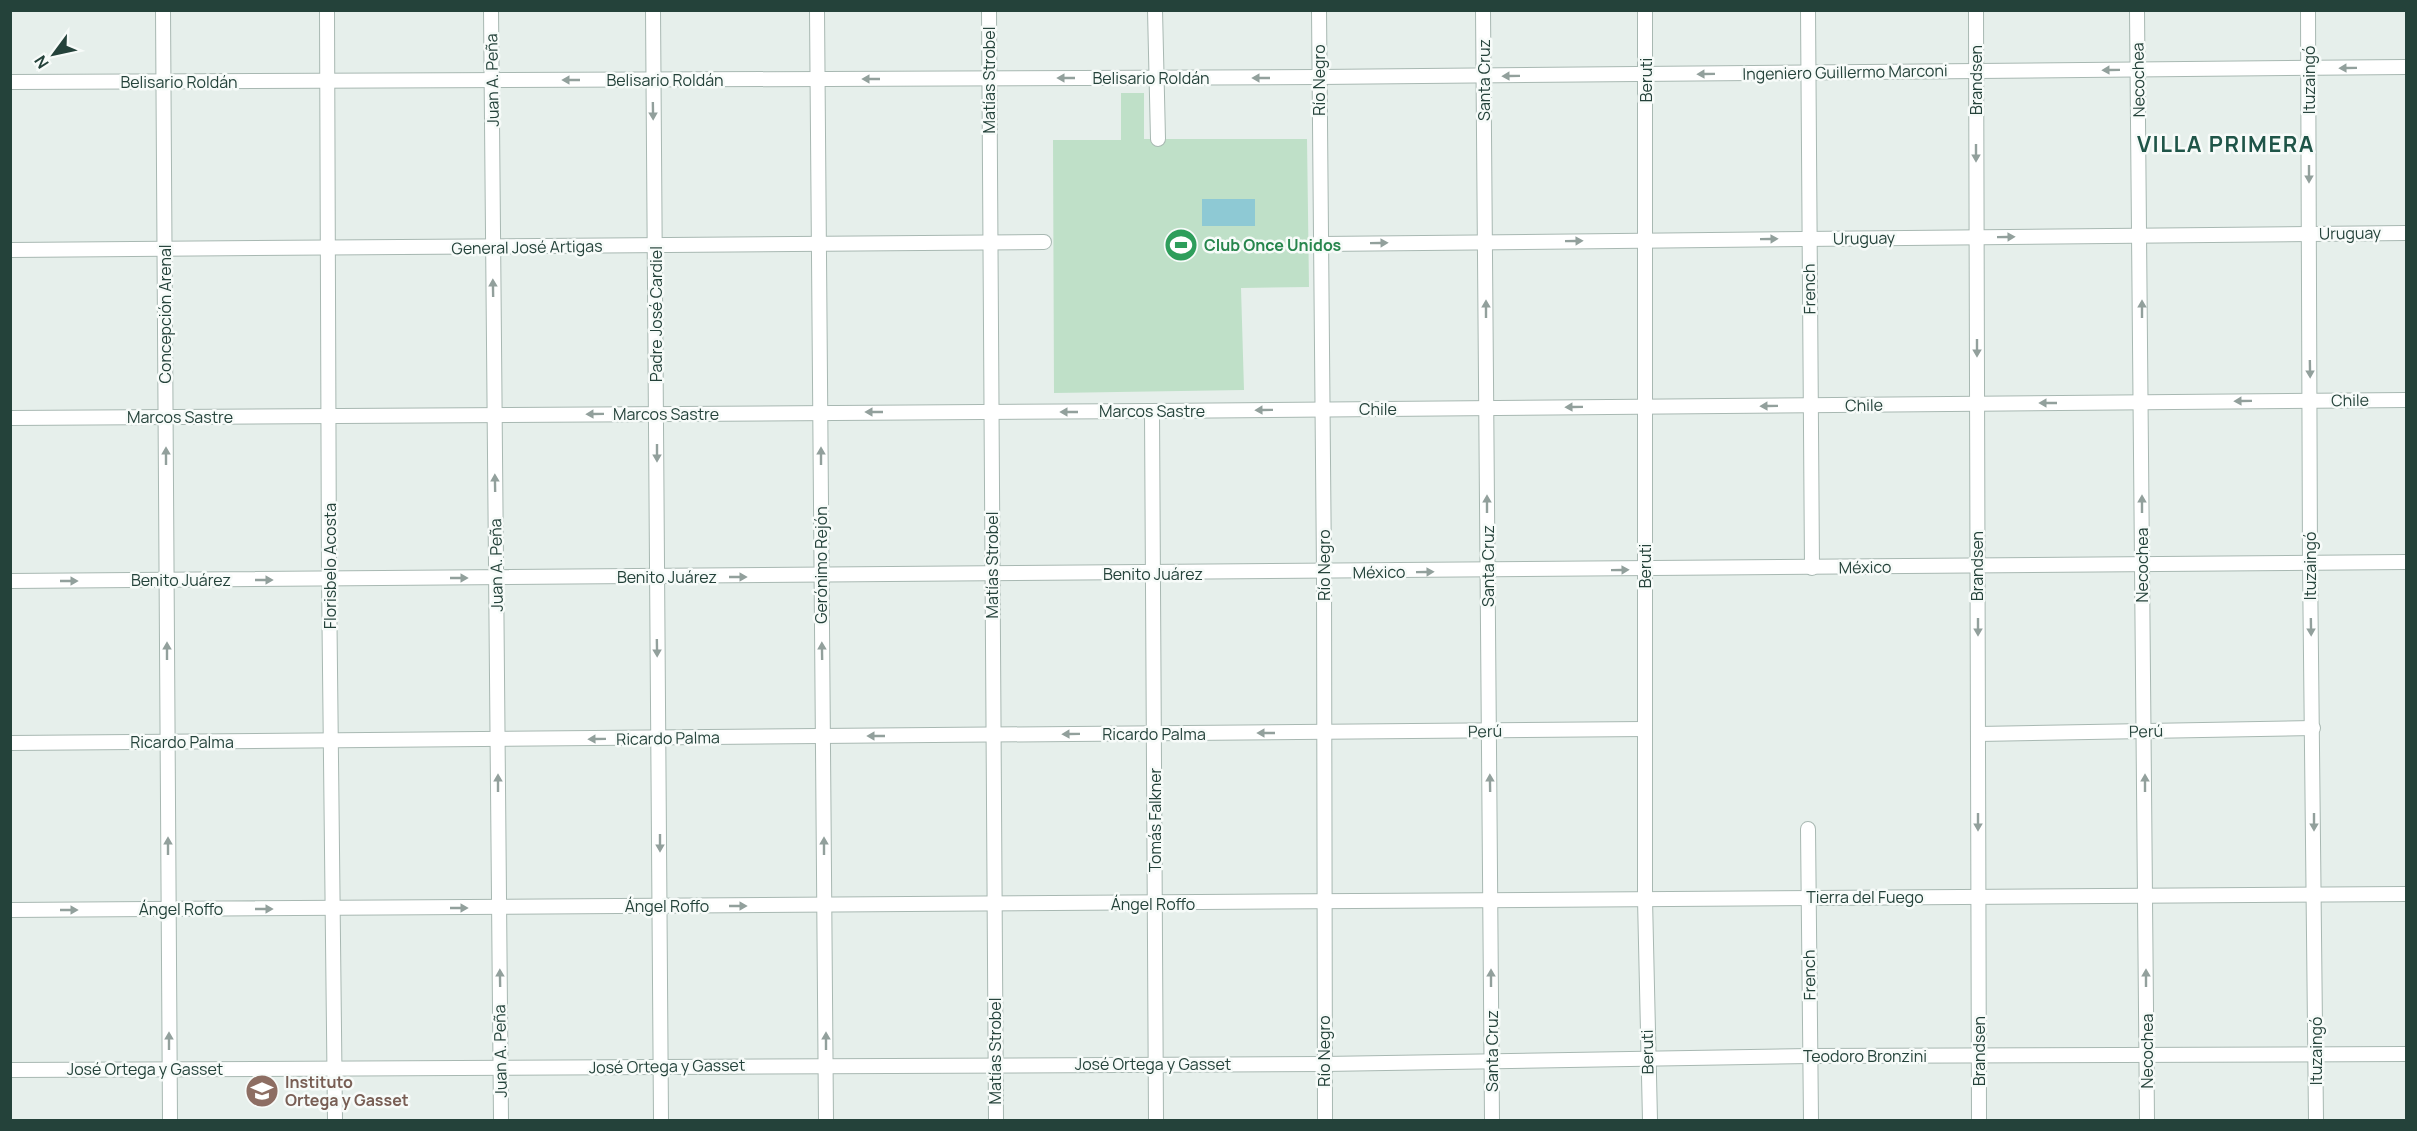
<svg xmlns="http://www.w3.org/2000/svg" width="2417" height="1131" viewBox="0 0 2417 1131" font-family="Manrope,sans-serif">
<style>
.green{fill:#bfe0c8}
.water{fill:#8ec9d4}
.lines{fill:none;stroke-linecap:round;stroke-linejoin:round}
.minor-casing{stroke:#a8b8b2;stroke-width:16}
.minor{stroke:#fff;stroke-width:14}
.oneway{fill:#92a09c}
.labels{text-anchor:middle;stroke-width:5;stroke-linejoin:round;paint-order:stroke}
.street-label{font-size:16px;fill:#24423a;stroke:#f7fbf9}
.leisure-label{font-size:16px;font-weight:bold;fill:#27864d;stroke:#f7fbf9;text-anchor:start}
.education-label{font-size:16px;font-weight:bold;fill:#785e54;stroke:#f7fbf9;text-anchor:start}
.district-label{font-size:22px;font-weight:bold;letter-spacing:1.5px;fill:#1f5548;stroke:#f7fbf9}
</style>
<rect width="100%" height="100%" fill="#e6efeb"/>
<path class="green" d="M1121,93H1144V139H1307L1309,287L1241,288L1244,390L1054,393L1053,140H1121Z"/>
<rect class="water" x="1202" y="199" width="53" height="27"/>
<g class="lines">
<defs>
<g id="minor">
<path d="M163,10L170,1120"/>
<path d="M327,10L329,579L335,1120"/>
<path d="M491,10L501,1120"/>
<path d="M653,10L661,1120"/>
<path d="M817,10L826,1120"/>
<path d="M989,10L996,1120"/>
<path d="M1155,10L1158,139"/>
<path d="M1319,10L1324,573L1325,1120"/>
<path d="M1483,10L1492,1120"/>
<path d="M1645,10V899L1650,1120"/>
<path d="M1808,10L1812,568"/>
<path d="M1976,10L1979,1120"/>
<path d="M2137,10L2147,1120"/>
<path d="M2308,10L2310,563L2316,1120"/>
<path d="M10,82L1319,77L2406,67"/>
<path d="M1321,244L2406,233"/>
<path d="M10,250L1044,242"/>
<path d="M1152,411L1156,1120"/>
<path d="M10,418L1152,411L2406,400"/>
<path d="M10,581L2406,562"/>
<path d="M1978,734L2313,728"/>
<path d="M10,743L1645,729"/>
<path d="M1808,829L1811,1120"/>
<path d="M10,910L2406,894"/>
<path d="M10,1070L1324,1064L1810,1056L2406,1054"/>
</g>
</defs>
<use href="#minor" class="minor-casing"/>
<use href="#minor" class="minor"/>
</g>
<defs><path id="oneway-solid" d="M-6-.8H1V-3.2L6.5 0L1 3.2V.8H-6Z" transform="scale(1.5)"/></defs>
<g class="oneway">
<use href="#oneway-solid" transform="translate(2348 68) rotate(179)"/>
<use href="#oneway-solid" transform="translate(2111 70) rotate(179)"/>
<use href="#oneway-solid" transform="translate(1706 74) rotate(179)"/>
<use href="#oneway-solid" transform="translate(1511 76) rotate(179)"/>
<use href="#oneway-solid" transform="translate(1066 78) rotate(180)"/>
<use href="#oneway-solid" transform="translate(1261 78) rotate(180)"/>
<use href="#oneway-solid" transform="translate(871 79) rotate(180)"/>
<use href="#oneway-solid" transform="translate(571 80) rotate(180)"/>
<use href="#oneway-solid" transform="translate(653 111) rotate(89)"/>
<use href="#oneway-solid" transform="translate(1976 153) rotate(90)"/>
<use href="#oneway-solid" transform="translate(2309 174) rotate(90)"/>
<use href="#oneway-solid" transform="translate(2006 237) rotate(-1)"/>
<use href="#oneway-solid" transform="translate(1769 239) rotate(-1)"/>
<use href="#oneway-solid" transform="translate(1574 241) rotate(-1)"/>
<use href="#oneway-solid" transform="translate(1379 243) rotate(-1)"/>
<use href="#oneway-solid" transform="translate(493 288) rotate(-91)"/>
<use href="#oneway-solid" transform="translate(1486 309) rotate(-90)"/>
<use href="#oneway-solid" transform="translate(2142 309) rotate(-90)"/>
<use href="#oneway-solid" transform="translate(1977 348) rotate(90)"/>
<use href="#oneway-solid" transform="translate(2310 369) rotate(89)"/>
<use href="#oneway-solid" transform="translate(2243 401) rotate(179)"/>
<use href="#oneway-solid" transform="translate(2048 403) rotate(180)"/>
<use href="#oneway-solid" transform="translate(1769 406) rotate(179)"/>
<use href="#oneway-solid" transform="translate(1574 407) rotate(179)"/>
<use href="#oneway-solid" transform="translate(1264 410) rotate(179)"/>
<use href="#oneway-solid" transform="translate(874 412) rotate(180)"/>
<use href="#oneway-solid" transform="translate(1069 412) rotate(180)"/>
<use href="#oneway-solid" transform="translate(595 414) rotate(179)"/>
<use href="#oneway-solid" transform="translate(657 453) rotate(90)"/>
<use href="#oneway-solid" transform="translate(166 456) rotate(-90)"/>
<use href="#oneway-solid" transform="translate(821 456) rotate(-90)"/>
<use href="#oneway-solid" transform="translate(495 483) rotate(-91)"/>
<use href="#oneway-solid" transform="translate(1487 504) rotate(-90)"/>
<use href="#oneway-solid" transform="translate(2142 504) rotate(-90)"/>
<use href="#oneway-solid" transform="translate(1620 570) rotate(-1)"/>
<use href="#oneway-solid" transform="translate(1425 572) rotate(-1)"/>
<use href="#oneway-solid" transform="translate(738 577)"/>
<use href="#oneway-solid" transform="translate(459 578)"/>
<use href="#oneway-solid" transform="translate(264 580)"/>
<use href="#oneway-solid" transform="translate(69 581)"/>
<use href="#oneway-solid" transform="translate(1978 627) rotate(90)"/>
<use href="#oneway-solid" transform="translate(2311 627) rotate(89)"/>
<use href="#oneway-solid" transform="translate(657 648) rotate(89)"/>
<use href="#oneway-solid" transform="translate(167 651) rotate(-90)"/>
<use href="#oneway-solid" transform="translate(822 651) rotate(-91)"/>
<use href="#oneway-solid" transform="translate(1266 733) rotate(180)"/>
<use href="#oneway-solid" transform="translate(1071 734) rotate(179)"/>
<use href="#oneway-solid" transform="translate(876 736) rotate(180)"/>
<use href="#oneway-solid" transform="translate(597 739) rotate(179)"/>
<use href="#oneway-solid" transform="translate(498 783) rotate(-90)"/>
<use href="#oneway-solid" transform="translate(1490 783) rotate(-91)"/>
<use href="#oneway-solid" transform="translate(2145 783) rotate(-90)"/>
<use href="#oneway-solid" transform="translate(1978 822) rotate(90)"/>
<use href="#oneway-solid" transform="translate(2314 822) rotate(90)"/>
<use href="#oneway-solid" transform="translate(660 843) rotate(90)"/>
<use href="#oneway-solid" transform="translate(168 846) rotate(-90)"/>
<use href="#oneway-solid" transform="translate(824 846) rotate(-90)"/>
<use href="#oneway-solid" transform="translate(738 906)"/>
<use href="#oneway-solid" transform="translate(459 908)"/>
<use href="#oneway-solid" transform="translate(264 909)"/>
<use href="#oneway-solid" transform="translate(69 910)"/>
<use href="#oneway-solid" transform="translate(500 978) rotate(-91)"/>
<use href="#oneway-solid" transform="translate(1491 978) rotate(-90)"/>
<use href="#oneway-solid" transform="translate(2146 978) rotate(-90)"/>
<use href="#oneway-solid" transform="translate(169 1041) rotate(-90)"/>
<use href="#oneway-solid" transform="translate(826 1041) rotate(-90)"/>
</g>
<defs>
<symbol id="stadium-disc" viewBox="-11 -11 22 22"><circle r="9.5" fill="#2e9e5b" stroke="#f7fbf9"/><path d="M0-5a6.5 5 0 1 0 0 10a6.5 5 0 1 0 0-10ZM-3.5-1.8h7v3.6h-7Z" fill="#fff"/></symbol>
<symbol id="school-disc" viewBox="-11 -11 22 22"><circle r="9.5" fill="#8d6e63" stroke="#f7fbf9"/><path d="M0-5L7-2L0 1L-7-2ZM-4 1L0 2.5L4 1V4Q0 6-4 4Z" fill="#fff"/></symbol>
</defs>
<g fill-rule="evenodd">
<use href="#stadium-disc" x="1162" y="226" width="38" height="38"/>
<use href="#school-disc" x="243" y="1072" width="38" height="38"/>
</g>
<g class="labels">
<g class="street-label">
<text transform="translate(1845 72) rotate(-1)" y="6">Ingeniero Guillermo Marconi</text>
<text x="1151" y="84">Belisario Roldán</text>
<text transform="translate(492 80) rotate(-91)" y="6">Juan A. Peña</text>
<text x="665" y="86">Belisario Roldán</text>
<text transform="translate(989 80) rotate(-90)" y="6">Matías Strobel</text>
<text transform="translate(1319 80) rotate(-90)" y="6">Río Negro</text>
<text transform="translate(1484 80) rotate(-90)" y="6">Santa Cruz</text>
<text transform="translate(1646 80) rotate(-90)" y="6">Beruti</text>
<text transform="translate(1976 80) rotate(-90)" y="6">Brandsen</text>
<text transform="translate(2138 80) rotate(-91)" y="6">Necochea</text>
<text transform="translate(2309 80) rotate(-90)" y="6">Ituzaingó</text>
<text x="179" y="88">Belisario Roldán</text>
<text transform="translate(2350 233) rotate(-1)" y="6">Uruguay</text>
<text transform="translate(1864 238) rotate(-1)" y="6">Uruguay</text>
<text transform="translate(527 247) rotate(-1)" y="6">General José Artigas</text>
<text transform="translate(1809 289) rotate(-91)" y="6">French</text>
<text transform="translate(165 314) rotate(-90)" y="6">Concepción Arenal</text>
<text transform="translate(656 314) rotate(-90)" y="6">Padre José Cardiel</text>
<text transform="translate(2350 400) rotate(-1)" y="6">Chile</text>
<text transform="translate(1864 405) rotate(-1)" y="6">Chile</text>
<text x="1378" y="415">Chile</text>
<text x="1152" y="417">Marcos Sastre</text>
<text x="666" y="420">Marcos Sastre</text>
<text x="180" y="423">Marcos Sastre</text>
<text transform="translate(496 565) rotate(-91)" y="6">Juan A. Peña</text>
<text transform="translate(821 565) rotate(-90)" y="6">Gerónimo Rejón</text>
<text transform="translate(992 565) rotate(-90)" y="6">Matías Strobel</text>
<text transform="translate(1324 565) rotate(-90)" y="6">Río Negro</text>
<text transform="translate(2142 565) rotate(-90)" y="6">Necochea</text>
<text transform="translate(330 566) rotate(-90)" y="6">Florisbelo Acosta</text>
<text transform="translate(1488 566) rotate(-90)" y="6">Santa Cruz</text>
<text transform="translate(1645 566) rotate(-90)" y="6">Beruti</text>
<text transform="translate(1977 566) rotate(-90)" y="6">Brandsen</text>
<text transform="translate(2310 566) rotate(-90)" y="6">Ituzaingó</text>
<text transform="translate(1865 567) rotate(-1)" y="6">México</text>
<text transform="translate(1379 572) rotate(-1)" y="6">México</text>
<text x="1153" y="580">Benito Juárez</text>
<text x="667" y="583">Benito Juárez</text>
<text x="181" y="586">Benito Juárez</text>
<text transform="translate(1485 731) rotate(-1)" y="6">Perú</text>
<text transform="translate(2146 731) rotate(-1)" y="6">Perú</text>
<text x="1154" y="740">Ricardo Palma</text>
<text transform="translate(668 738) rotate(-1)" y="6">Ricardo Palma</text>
<text x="182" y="748">Ricardo Palma</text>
<text transform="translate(1155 820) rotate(-90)" y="6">Tomás Falkner</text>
<text x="1865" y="903">Tierra del Fuego</text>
<text x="1153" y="910">Ángel Roffo</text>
<text x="667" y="912">Ángel Roffo</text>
<text x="181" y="915">Ángel Roffo</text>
<text transform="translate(1809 975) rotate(-91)" y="6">French</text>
<text transform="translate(500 1051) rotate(-91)" y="6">Juan A. Peña</text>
<text transform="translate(995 1051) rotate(-90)" y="6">Matías Strobel</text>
<text transform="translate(1324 1051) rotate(-90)" y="6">Río Negro</text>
<text transform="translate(1492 1051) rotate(-90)" y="6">Santa Cruz</text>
<text transform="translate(1979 1051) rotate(-90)" y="6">Brandsen</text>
<text transform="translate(2147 1051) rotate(-90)" y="6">Necochea</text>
<text transform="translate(2316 1051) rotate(-90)" y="6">Ituzaingó</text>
<text transform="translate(1647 1052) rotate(-91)" y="6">Beruti</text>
<text x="1865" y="1062">Teodoro Bronzini</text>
<text x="1153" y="1070">José Ortega y Gasset</text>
<text transform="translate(667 1066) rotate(-1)" y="6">José Ortega y Gasset</text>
<text x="145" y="1075">José Ortega y Gasset</text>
</g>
<g class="leisure-label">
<text x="1204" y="251">Club Once Unidos</text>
</g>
<g class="education-label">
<text x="285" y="1088">Instituto<tspan x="285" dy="18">Ortega y Gasset</tspan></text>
</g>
<g class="district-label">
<text x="2226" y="152">VILLA PRIMERA</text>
</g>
</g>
<rect width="2417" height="1131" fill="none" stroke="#24423a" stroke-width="24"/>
<g transform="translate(54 54) rotate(237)" stroke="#f7fbf9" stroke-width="4.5" paint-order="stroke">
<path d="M0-4.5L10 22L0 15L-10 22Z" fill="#24423a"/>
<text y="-9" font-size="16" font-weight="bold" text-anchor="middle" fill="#24423a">N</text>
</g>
</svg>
